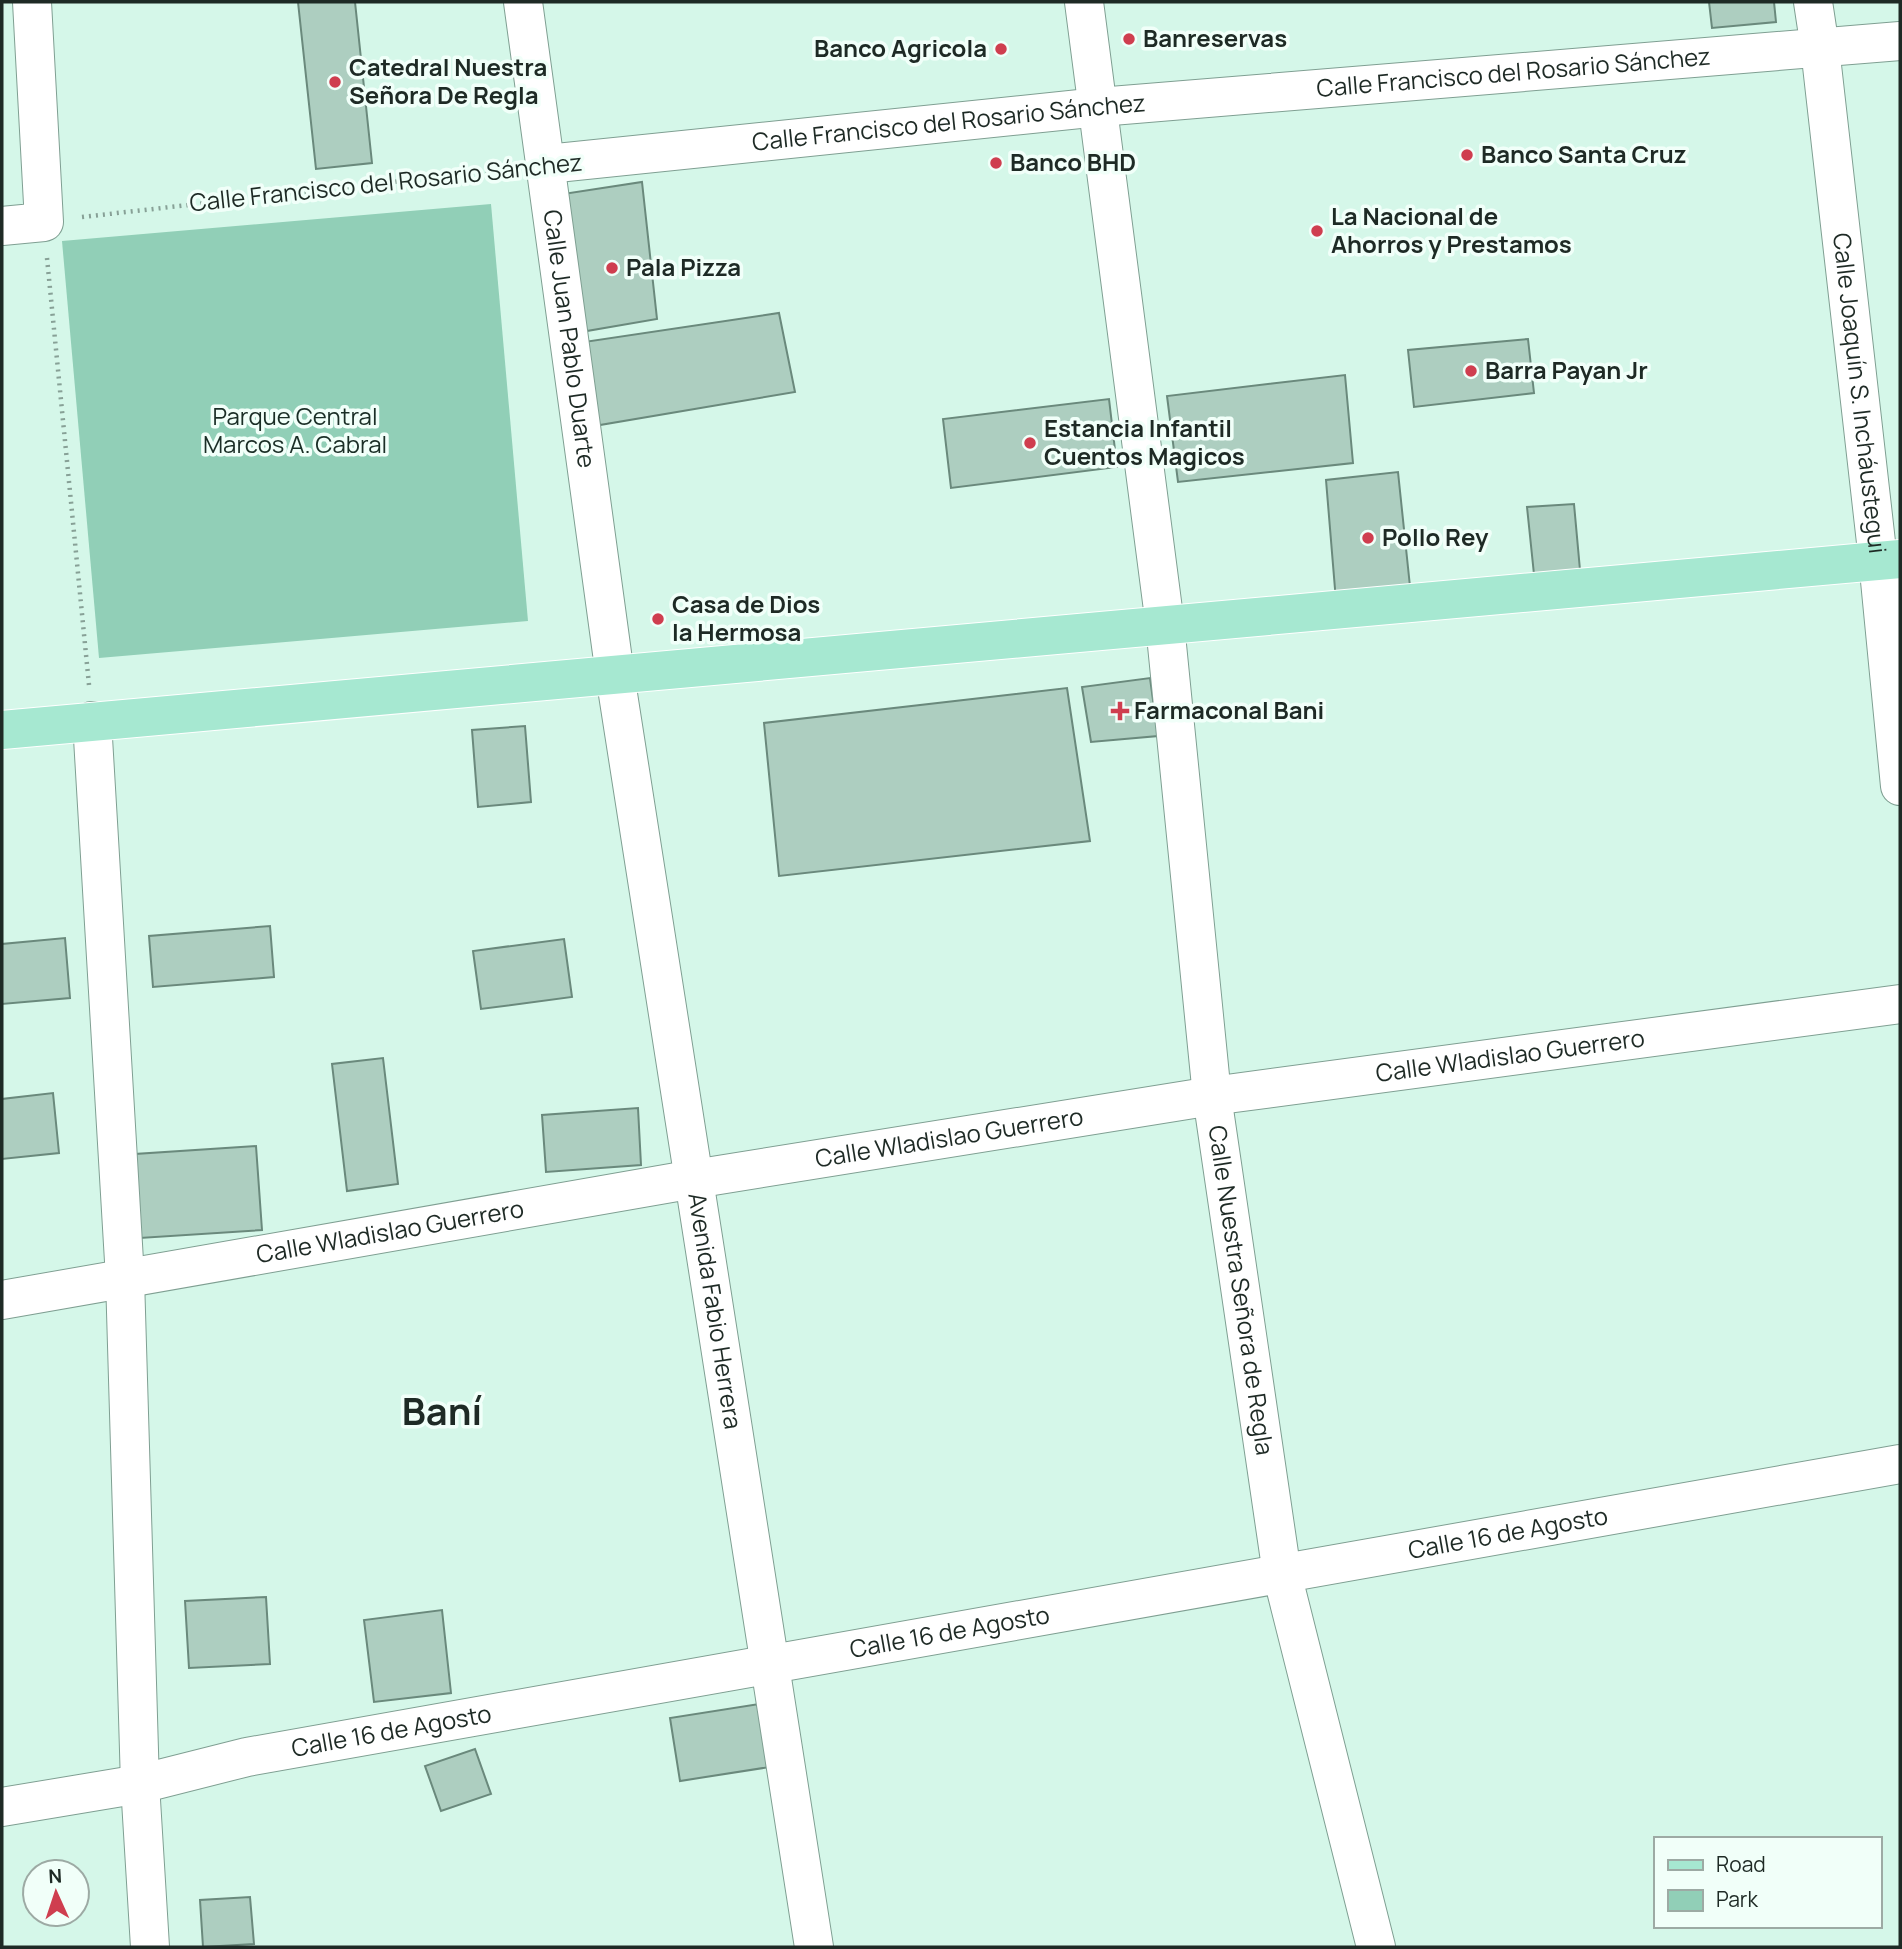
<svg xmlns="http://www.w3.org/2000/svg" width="1902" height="1949" viewBox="0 0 1902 1949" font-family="Manrope,sans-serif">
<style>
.green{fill:#91cfb7}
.building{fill:#adcec0;stroke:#6a897c;stroke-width:2}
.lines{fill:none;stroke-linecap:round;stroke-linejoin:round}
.street-casing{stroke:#7f9f92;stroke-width:40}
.secondary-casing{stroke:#7f9f92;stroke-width:40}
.primary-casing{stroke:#fff;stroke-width:40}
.path{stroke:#87a096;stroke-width:4.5;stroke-dasharray:2 5;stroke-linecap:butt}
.street{stroke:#fff;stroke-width:38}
.secondary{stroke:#fff;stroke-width:38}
.primary{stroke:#a6e8d1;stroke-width:38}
.poi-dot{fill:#cf3e4f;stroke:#f1fff9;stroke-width:2.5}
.labels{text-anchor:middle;stroke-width:7;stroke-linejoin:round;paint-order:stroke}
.poi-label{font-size:24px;font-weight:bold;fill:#1e2a25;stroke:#f1fff9;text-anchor:start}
.street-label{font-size:24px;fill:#1e2a25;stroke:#f1fff9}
.park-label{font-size:24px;fill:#1a2e26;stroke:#f1fff9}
.town-label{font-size:38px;font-weight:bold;fill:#1e2a25;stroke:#f1fff9}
</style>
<rect width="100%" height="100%" fill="#d5f7e9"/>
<path class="green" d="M491,204L528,621L99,658L62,241Z"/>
<g class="building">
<path d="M298,2H355L372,163L316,169Z"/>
<path d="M1709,2H1774L1776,22L1712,28Z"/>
<path d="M642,182L657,319L581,332L563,194Z"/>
<path d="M779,313L795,392L594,426L584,342Z"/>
<path d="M1528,339L1534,393L1414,407L1408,350Z"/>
<path d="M1345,375L1353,463L1178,482L1167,396Z"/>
<path d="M1109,399L1117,467L951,488L943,419Z"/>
<path d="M1398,472L1411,596L1336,601L1326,480Z"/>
<path d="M1574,504L1581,581L1535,584L1527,507Z"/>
<path d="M1150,678L1158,736L1091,742L1082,687Z"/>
<path d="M1067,688L1090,841L779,876L764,723Z"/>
<path d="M525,726L531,802L478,807L472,730Z"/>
<path d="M270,926L274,977L153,987L149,936Z"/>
<path d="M65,938L70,998L2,1004V944Z"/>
<path d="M564,939L572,997L481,1009L473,951Z"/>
<path d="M383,1058L398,1184L347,1191L332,1064Z"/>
<path d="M53,1093L59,1153L2,1159V1099Z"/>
<path d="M638,1108L641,1165L546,1172L542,1115Z"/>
<path d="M256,1146L262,1230L140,1238L135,1154Z"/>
<path d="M266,1597L270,1664L189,1668L185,1601Z"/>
<path d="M442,1610L451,1693L374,1702L364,1620Z"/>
<path d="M766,1703L776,1766L680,1781L670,1718Z"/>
<path d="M475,1749L491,1794L441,1811L425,1766Z"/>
<path d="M250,1897L254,1944L203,1947L200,1900Z"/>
</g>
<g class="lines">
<defs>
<g id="street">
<path id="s1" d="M1084,2L1165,625L1212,1096L1282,1574L1376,1947"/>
<path id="s2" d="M1813,2L1820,48L1878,560L1900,786"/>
<path id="s3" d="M547,164L1099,107L1900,41"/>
<path d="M2,226L44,222L32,2"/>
<path d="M92,721L125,1278L140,1784L150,1947"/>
<path id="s4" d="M2,1300L694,1179L1212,1096L1900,1004"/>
<path id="s5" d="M2,1807L140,1784L247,1757L1900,1464"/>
</g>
<g id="secondary">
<path id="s6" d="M523,2L615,675L814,1947"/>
</g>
<path id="primary" d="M2,730L1900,559"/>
</defs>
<use href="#street" class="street-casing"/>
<use href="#secondary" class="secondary-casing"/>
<use href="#primary" class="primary-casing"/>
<g class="path">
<path d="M82,217L508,169"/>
<path d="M47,258L89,685"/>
</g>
<use href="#street" class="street"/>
<use href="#secondary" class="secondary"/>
<use href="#primary" class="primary"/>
</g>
<g class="poi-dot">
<circle cx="1129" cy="39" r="7"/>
<circle cx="1001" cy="49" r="7"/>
<circle cx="335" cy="82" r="7"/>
<circle cx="1467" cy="155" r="7"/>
<circle cx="996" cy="163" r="7"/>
<circle cx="1317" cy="231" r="7"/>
<circle cx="612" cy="268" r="7"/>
<circle cx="1471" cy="371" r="7"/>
<circle cx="1030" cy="443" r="7"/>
<circle cx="1368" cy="538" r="7"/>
<circle cx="658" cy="619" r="7"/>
<path d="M1116.5 700.5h7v7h7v7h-7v7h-7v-7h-7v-7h7z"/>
</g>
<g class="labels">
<g class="poi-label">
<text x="1143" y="47">Banreservas</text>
<text x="987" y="57" text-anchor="end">Banco Agricola</text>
<text x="349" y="76">Catedral Nuestra<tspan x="349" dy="28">Señora De Regla</tspan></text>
<text x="1481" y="163">Banco Santa Cruz</text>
<text x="1010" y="171">Banco BHD</text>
<text x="1331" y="225">La Nacional de<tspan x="1331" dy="28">Ahorros y Prestamos</tspan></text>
<text x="626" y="276">Pala Pizza</text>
<text x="1485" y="379">Barra Payan Jr</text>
<text x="1044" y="437">Estancia Infantil<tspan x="1044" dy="28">Cuentos Magicos</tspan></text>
<text x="1382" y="546">Pollo Rey</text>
<text x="672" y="613">Casa de Dios<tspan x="672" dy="28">la Hermosa</tspan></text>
<text x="1134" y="719">Farmaconal Bani</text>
</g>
<g class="street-label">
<text dy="8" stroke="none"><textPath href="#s3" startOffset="971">Calle Francisco del Rosario Sánchez</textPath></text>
<text dy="8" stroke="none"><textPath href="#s3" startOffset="404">Calle Francisco del Rosario Sánchez</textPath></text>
<text transform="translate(386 183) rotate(-6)" y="8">Calle Francisco del Rosario Sánchez</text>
<text dy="8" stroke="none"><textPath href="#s6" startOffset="340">Calle Juan Pablo Duarte</textPath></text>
<text dy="8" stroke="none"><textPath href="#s2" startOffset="394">Calle Joaquín S. Incháustegui</textPath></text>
<text dy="8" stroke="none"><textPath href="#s4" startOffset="1528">Calle Wladislao Guerrero</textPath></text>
<text dy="8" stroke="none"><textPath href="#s4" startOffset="961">Calle Wladislao Guerrero</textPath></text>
<text dy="8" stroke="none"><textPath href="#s4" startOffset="394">Calle Wladislao Guerrero</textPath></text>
<text dy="8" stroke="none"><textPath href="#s1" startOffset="1298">Calle Nuestra Señora de Regla</textPath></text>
<text dy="8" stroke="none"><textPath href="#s6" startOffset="1323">Avenida Fabio Herrera</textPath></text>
<text dy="8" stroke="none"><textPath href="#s5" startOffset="1531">Calle 16 de Agosto</textPath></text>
<text dy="8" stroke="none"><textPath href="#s5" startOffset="964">Calle 16 de Agosto</textPath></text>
<text dy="8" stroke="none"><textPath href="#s5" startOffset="397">Calle 16 de Agosto</textPath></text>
</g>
<g class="park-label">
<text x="295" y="425">Parque Central<tspan x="295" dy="28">Marcos A. Cabral</tspan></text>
</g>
<g class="town-label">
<text x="442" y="1425">Baní</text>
</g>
</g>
<rect width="1902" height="1949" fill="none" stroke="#1e2a25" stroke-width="7"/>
<rect x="1654" y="1837" width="228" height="91" fill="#f1fff9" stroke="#9daaa4" stroke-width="2"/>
<rect x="1668" y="1860" width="35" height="10" fill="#a6e8d1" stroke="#9daaa4" stroke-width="2"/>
<text x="1716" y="1872" font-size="21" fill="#1e2a25">Road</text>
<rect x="1668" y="1890" width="35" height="21" fill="#91cfb7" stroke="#9daaa4" stroke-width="2"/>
<text x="1716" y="1907" font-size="21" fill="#1e2a25">Park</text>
<g transform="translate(56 1893) rotate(357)"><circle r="33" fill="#f1fff9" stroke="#9daaa4" stroke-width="2"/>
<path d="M0-5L12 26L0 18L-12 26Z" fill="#cf3e4f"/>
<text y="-10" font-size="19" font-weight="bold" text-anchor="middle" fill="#1e2a25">N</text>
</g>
</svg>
